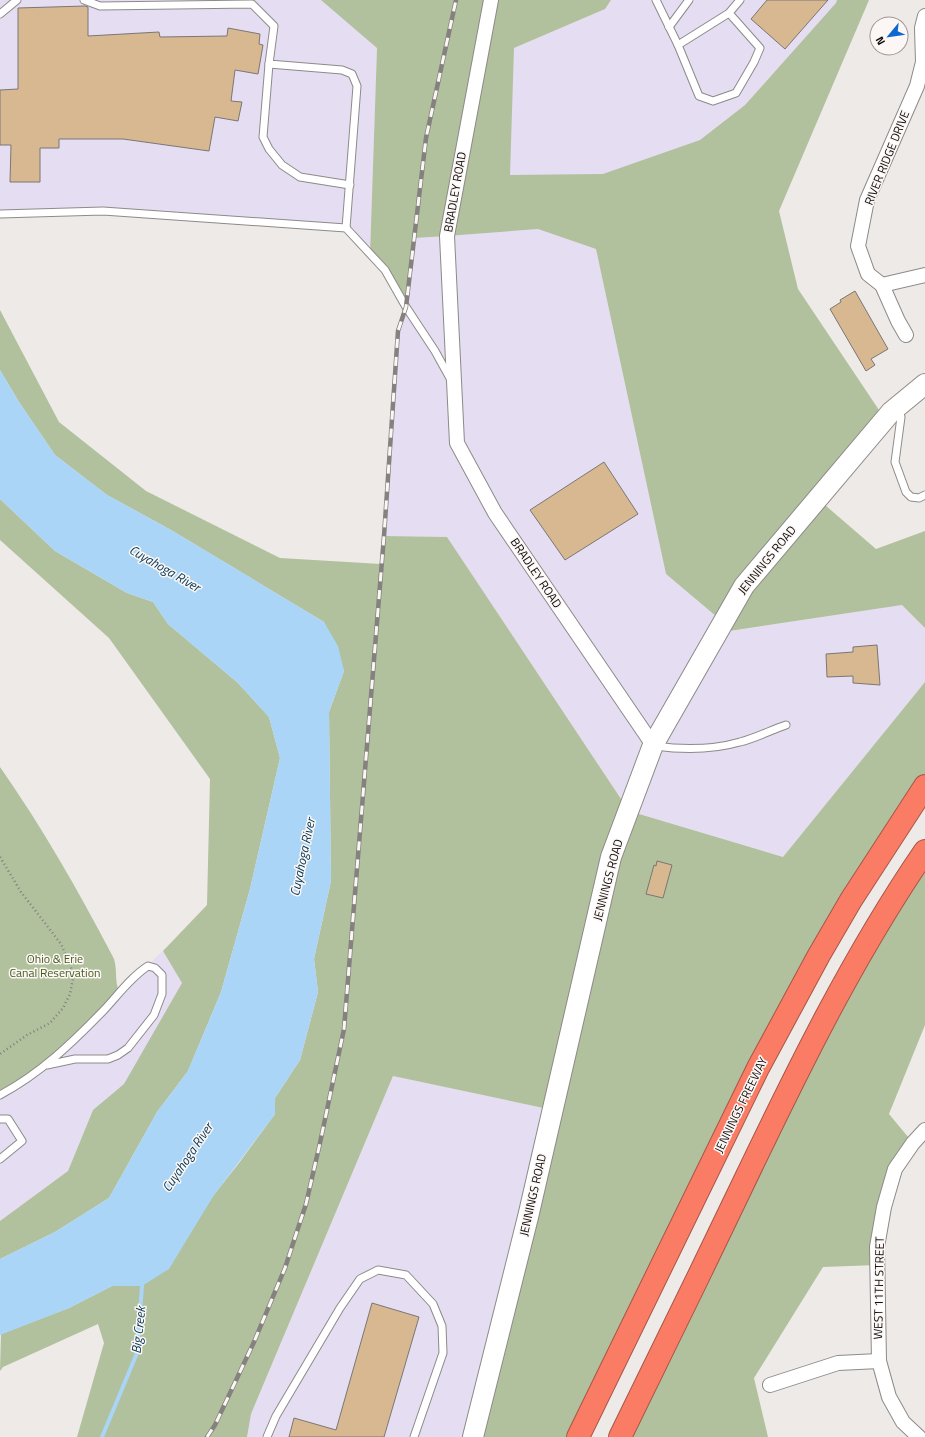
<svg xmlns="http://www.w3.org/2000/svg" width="925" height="1437" viewBox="0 0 925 1437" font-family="'Titillium Web',sans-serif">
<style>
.industrial{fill:#e5ddf2}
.green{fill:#b1c09d}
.water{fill:#aad5f6}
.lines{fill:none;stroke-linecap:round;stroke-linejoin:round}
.stream{stroke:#aad5f6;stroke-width:4}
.building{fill:#d8b891;stroke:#797774}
.lane-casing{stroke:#8e8a88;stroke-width:9}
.street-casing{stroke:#8e8a88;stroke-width:16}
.secondary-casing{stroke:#8e8a88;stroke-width:22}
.highway-casing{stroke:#a75546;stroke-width:24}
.path{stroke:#817e7d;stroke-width:2.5;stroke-dasharray:1 3;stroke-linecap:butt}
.lane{stroke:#fff;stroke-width:7}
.street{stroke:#fff;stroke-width:14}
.secondary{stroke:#fff;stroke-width:20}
.highway{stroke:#fa7c65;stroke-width:22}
.rail-casing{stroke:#84817f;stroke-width:4.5}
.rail{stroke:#fcf7f5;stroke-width:3;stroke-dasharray:9;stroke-linecap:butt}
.labels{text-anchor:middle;stroke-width:3;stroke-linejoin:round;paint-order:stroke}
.street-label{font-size:12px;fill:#0e0d0c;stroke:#fcf7f5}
.park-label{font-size:12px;fill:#465c1b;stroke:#fcf7f5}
.water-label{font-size:13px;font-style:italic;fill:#003655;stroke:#fcf7f5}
</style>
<rect width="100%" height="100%" fill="#eeeae8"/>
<g class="industrial">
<path d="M1,0H321L377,47L370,254L346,228L112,212L0,214V1Z"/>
<path d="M611,0H837L836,3L745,105L700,140L603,175H509L514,48L605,9Z"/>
<path d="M538,229L596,249L666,574L723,622L717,633L902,605L925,628V682L783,857L629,811L447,537L384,536L398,331L406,307L413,237L447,236Z"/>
<path d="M163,951L182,983L125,1084L93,1110L68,1171L0,1221V1095L132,980Z"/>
<path d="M393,1076L553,1110L473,1437H247L251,1414Z"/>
</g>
<g class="green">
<path d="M321,0H611L605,9L514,48L510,175L603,174L700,140L745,105L836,3L837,0H869L779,211L798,289L885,419L818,499L876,549L925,531V628L902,605L716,633L723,622L666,574L596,249L538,229L447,236L413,238L406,307L370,254L377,48Z"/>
<path d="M0,310L59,422L146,491L280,558L381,564L384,536L447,537L629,811L783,857L925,682V786L851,900L578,1437H473L553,1110L393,1076L251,1414L247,1437H77L104,1343L98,1324L3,1367L0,1371L1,1334L69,1308L112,1286H142L239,1163L275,1114V1098L300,1060L318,992L314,959L331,881L329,712L344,671L324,622L171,530L107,495L55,455L19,402L0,370Z"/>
<path d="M0,499L55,551L127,593L153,602L168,624L238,683L269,717L280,758L250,889L221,992L188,1071L157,1112L109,1198L55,1232L0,1259V1221L68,1171L93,1110L124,1084L182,983L163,951L207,905L210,779L109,638L0,540Z"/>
<path d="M0,767C42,827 78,890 112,955C119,966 113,981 120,993L47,1065L0,1095Z"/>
<path d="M925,851V1025L889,1114L913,1143L895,1169L877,1265L823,1267L754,1378L768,1437H620L741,1187Z"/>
</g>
<path class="water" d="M0,370L19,402L55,455L107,495L171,530L324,622L338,646L344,671L329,712L331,881L314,959L318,992L300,1060L275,1098V1114L214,1195L169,1269L142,1286H112L69,1308L0,1335V1259L55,1232L109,1198L157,1112L188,1071L221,992L250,889L280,758L269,717L238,683L168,624L153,602L127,593L55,551L0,499Z"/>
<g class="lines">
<path class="stream" d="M102,1437L137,1353L142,1286L141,1283"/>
</g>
<g class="building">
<path d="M767,0H828L785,49L751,19Z"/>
<path d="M85,6L88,7V36L159,32L160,37L227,36L228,28L260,34L259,44L263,45L258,74L235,70L231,101L242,102L238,121L215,117L209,151L123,139H59V148H40V182H10L11,145H0V90L18,89V8Z"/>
<path d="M855,291L888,349L871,359L875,365L866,371L830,309L841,302L840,300Z"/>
<path d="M604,462L638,514L565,560L530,510Z"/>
<path d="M877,645L880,685L853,683V676L827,677L826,654L853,652V647Z"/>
<path d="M657,861L672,865L663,898L646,894L654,865L656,866Z"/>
<path d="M372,1303L419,1317L384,1437H289L294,1418L336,1430Z"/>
</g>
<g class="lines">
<defs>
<g id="lane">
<path d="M84,0L100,6L252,4L274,26L269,64L342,70L352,74L357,86L346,228"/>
<path d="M656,0L678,45"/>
<path d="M729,13L760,48L754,62L736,93L713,101L699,96L678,45L729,13L740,0"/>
<path d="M0,14L17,0"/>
<path d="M669,27L689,0"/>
<path d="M269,64L263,137L269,149L282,165L300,177L350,185"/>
<path d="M0,214L103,211L346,228L385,270L406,307L435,351L451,380"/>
<path d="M899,409L901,417L895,462L906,492L911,497L919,498L925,495"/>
<path d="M655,746C683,750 712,750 740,742C756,738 771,730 786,725"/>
<path d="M0,1095C41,1073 72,1043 104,1010C118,995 131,977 148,966L155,968L162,975V994L154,1015L128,1048L118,1055L108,1059H75L47,1065"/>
<path d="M0,1119H8L22,1141L0,1159"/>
<path d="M267,1437L276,1416L340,1308L360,1279L378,1270L406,1275L433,1304L442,1326L443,1353L414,1437"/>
</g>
<g id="street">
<path d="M491,0L447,236L457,443L495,513L653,745"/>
<path d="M882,285L925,275"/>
<path d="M906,335L898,321L882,285L868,274L858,246L867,200L917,86L923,62L922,28L925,16"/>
<path d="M770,1385L838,1363L879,1361"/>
<path d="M919,1437L903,1422L889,1397L879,1361L877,1247L884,1207L895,1169L913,1143L925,1130"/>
</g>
<path id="secondary" d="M473,1437L528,1217L611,857L653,745L744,586L891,412L925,384"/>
<g id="highway">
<path d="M578,1437L758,1068L792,1005L819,955L851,900L925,786"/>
<path d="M620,1437C661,1353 702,1270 742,1186C797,1071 853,956 925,851"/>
</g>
</defs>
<use href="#lane" class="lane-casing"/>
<use href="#street" class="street-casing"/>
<use href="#secondary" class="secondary-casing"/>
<use href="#highway" class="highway-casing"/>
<path class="path" d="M0,857L21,892L61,944L71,968L73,979L70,994L63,1008L50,1023L27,1035L0,1054"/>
<use href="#lane" class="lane"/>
<use href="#street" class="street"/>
<use href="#secondary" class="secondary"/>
<use href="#highway" class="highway"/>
<defs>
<path id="rail" d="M207,1437L215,1425L254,1342L285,1268L306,1204L320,1143L344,1029L384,536L398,331L406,307L426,138L456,0"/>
</defs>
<use href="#rail" class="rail-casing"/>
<use href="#rail" class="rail"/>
</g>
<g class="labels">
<g class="street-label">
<text transform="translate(887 158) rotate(-68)" y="4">RIVER RIDGE DRIVE</text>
<text transform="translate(455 192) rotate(-80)" y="4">BRADLEY ROAD</text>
<text transform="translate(767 560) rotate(-51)" y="4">JENNINGS ROAD</text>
<text transform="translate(536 573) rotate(56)" y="4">BRADLEY ROAD</text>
<text transform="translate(608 880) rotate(-75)" y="4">JENNINGS ROAD</text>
<text transform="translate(741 1105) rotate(-64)" y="4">JENNINGS FREEWAY</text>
<text transform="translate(533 1195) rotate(-77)" y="4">JENNINGS ROAD</text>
<text transform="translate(879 1288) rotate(-89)" y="4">WEST 11TH STREET</text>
</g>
<g class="park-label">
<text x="55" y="963">Ohio &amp; Erie<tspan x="55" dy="14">Canal Reservation</tspan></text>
</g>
<g class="water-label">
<text transform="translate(165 568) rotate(30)" y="5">Cuyahoga River</text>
<text transform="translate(302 857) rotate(-78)" y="5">Cuyahoga River</text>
<text transform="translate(187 1157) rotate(-56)" y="5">Cuyahoga River</text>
<text transform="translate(138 1330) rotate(-84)" y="5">Big Creek</text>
</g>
</g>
<g transform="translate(889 36) rotate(241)"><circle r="19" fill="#fcf7f5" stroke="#9d9998"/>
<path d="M0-3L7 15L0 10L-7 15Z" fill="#0f67d1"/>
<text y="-6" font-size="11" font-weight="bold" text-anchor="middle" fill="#0e0d0c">N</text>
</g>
</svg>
